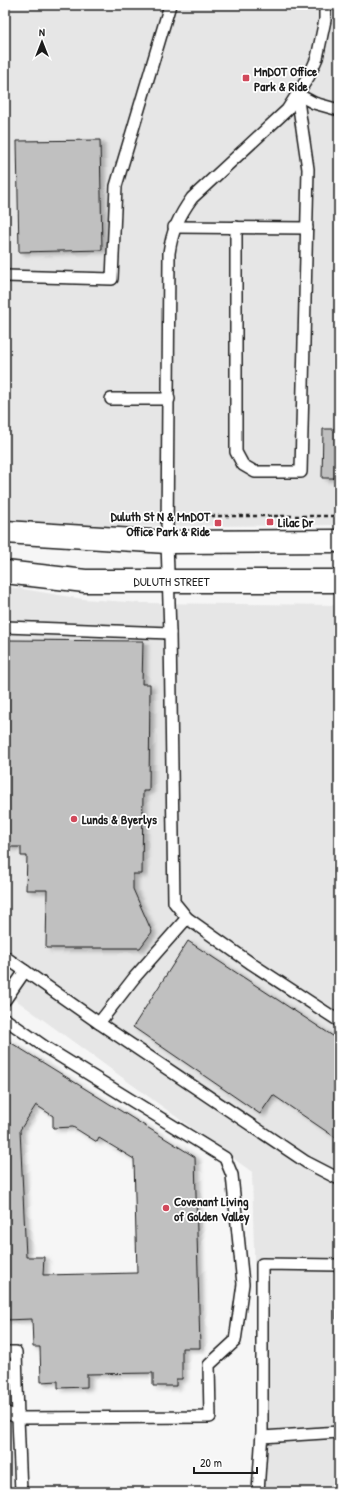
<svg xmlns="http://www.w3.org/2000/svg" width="344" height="1497" viewBox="0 0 344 1497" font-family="'Patrick Hand',sans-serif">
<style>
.built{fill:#e6e6e6}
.building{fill:#c0c0c0;stroke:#1c1c1c;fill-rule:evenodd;filter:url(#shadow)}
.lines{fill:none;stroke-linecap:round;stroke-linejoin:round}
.service-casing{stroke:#1c1c1c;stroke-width:14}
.tertiary-casing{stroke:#1c1c1c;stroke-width:25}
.path{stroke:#1c1c1c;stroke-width:2.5;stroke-dasharray:4 3;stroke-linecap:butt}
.service{stroke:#fff;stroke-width:11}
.tertiary{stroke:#fff;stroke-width:22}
.poi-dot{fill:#d1495b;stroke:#fff;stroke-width:1.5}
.labels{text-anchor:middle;stroke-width:3.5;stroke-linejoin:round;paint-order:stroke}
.poi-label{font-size:13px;font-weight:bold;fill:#1c1c1c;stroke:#fff;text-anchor:start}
.street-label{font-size:13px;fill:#1c1c1c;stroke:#fff}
</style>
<defs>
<filter id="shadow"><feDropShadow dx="4.5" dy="2.5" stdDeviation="2" flood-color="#0004"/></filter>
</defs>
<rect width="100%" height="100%" fill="#f6f6f6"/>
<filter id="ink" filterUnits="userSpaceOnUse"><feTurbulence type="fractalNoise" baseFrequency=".025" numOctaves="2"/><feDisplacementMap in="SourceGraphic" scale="8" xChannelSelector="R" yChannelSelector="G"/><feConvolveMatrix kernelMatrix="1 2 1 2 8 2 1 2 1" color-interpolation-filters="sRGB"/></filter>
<g filter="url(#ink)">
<g class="built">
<path d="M5,5H339V525L61,527L5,520Z"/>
<path d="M5,586L83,599L143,603L339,605V1492H260L252,1172L5,992Z"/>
</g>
<g class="building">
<path d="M100,140L102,250L19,252L17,141Z"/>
<path d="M323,429H339V478H322Z"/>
<path d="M5,640L143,641L142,684H150L149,791H143L142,874H133V889L152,932L140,948H46L47,890H26L27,856H21V847H5Z"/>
<path d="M188,941L339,1040V1140L273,1095L260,1114L133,1027Z"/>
<path d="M5,1039L195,1157L200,1348H182V1379H176V1386H153V1373L87,1374V1387L58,1388V1381L41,1382L40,1347H33L32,1319L5,1320ZM36,1105L53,1116V1128L73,1127L97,1142L99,1138L134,1159L137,1273L43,1275L44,1257H26L20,1130Z"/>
<path d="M339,1308V1319H336V1309Z"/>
</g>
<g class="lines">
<defs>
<g id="service">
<path d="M325,5V20L317,58L309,76L287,110L192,198C179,216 172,231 169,253L167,542L170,633L174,902L187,918L252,964L339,1021"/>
<path d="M297,94L314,103L339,110"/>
<path d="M174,227L307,228"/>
<path d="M236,227V452L243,465L255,472H301L308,169L297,94"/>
<path d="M5,276L112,279L116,186L170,5"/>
<path d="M111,399H169"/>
<path d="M5,627L170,633"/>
<path d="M5,957L25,971"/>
<path d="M5,1000L25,971L99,1023L134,978L187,918"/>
<path d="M5,1019L45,1047L225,1158L232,1175L243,1284L235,1341L209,1365L210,1417L18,1418L21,1492"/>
<path d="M99,1023L306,1162L339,1179"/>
<path d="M5,1352H16L18,1418L5,1412"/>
<path d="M262,1437L339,1432"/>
<path d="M258,1492L262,1432V1264L339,1265"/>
</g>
<g id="tertiary">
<path d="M5,532L167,542L339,541"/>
<path id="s1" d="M5,572L85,581H339"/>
</g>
</defs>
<use href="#service" class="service-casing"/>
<use href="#tertiary" class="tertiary-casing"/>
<g class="path">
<path d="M183,516H339"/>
<path d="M139,517H152"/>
</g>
<use href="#service" class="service"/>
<use href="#tertiary" class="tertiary"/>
</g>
</g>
<g class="poi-dot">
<rect x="242" y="74" width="8" height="8" rx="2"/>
<rect x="266" y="518" width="8" height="8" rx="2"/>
<rect x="214" y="519" width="8" height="8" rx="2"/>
<circle cx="74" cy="819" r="4"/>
<circle cx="166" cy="1208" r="4"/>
</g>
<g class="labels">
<g class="poi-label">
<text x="254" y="76">MnDOT Office<tspan x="254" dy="15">Park &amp; Ride</tspan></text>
<text x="210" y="521" text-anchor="end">Duluth St N &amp; MnDOT<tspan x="210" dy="15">Office Park &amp; Ride</tspan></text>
<text x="278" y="527">Lilac Dr</text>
<text x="82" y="824">Lunds &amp; Byerlys</text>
<text x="174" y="1206">Covenant Living<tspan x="174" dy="15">of Golden Valley</tspan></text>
</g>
<g class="street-label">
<text dy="5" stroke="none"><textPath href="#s1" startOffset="167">DULUTH STREET</textPath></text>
</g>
</g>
<rect width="344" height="1497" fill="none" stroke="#fff" stroke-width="20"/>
<rect x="10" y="10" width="324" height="1477" fill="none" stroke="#1c1c1c" stroke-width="1.5" filter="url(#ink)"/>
<g transform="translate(42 42)" stroke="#ffffff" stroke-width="3" paint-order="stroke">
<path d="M0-3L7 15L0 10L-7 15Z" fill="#1c1c1c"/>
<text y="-6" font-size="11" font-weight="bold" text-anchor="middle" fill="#1c1c1c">N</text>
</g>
<path d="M194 1467v6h63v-6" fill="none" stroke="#1c1c1c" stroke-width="2"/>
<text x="200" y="1467" font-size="12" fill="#1c1c1c" stroke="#ffffff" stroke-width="3" paint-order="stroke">20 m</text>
</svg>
